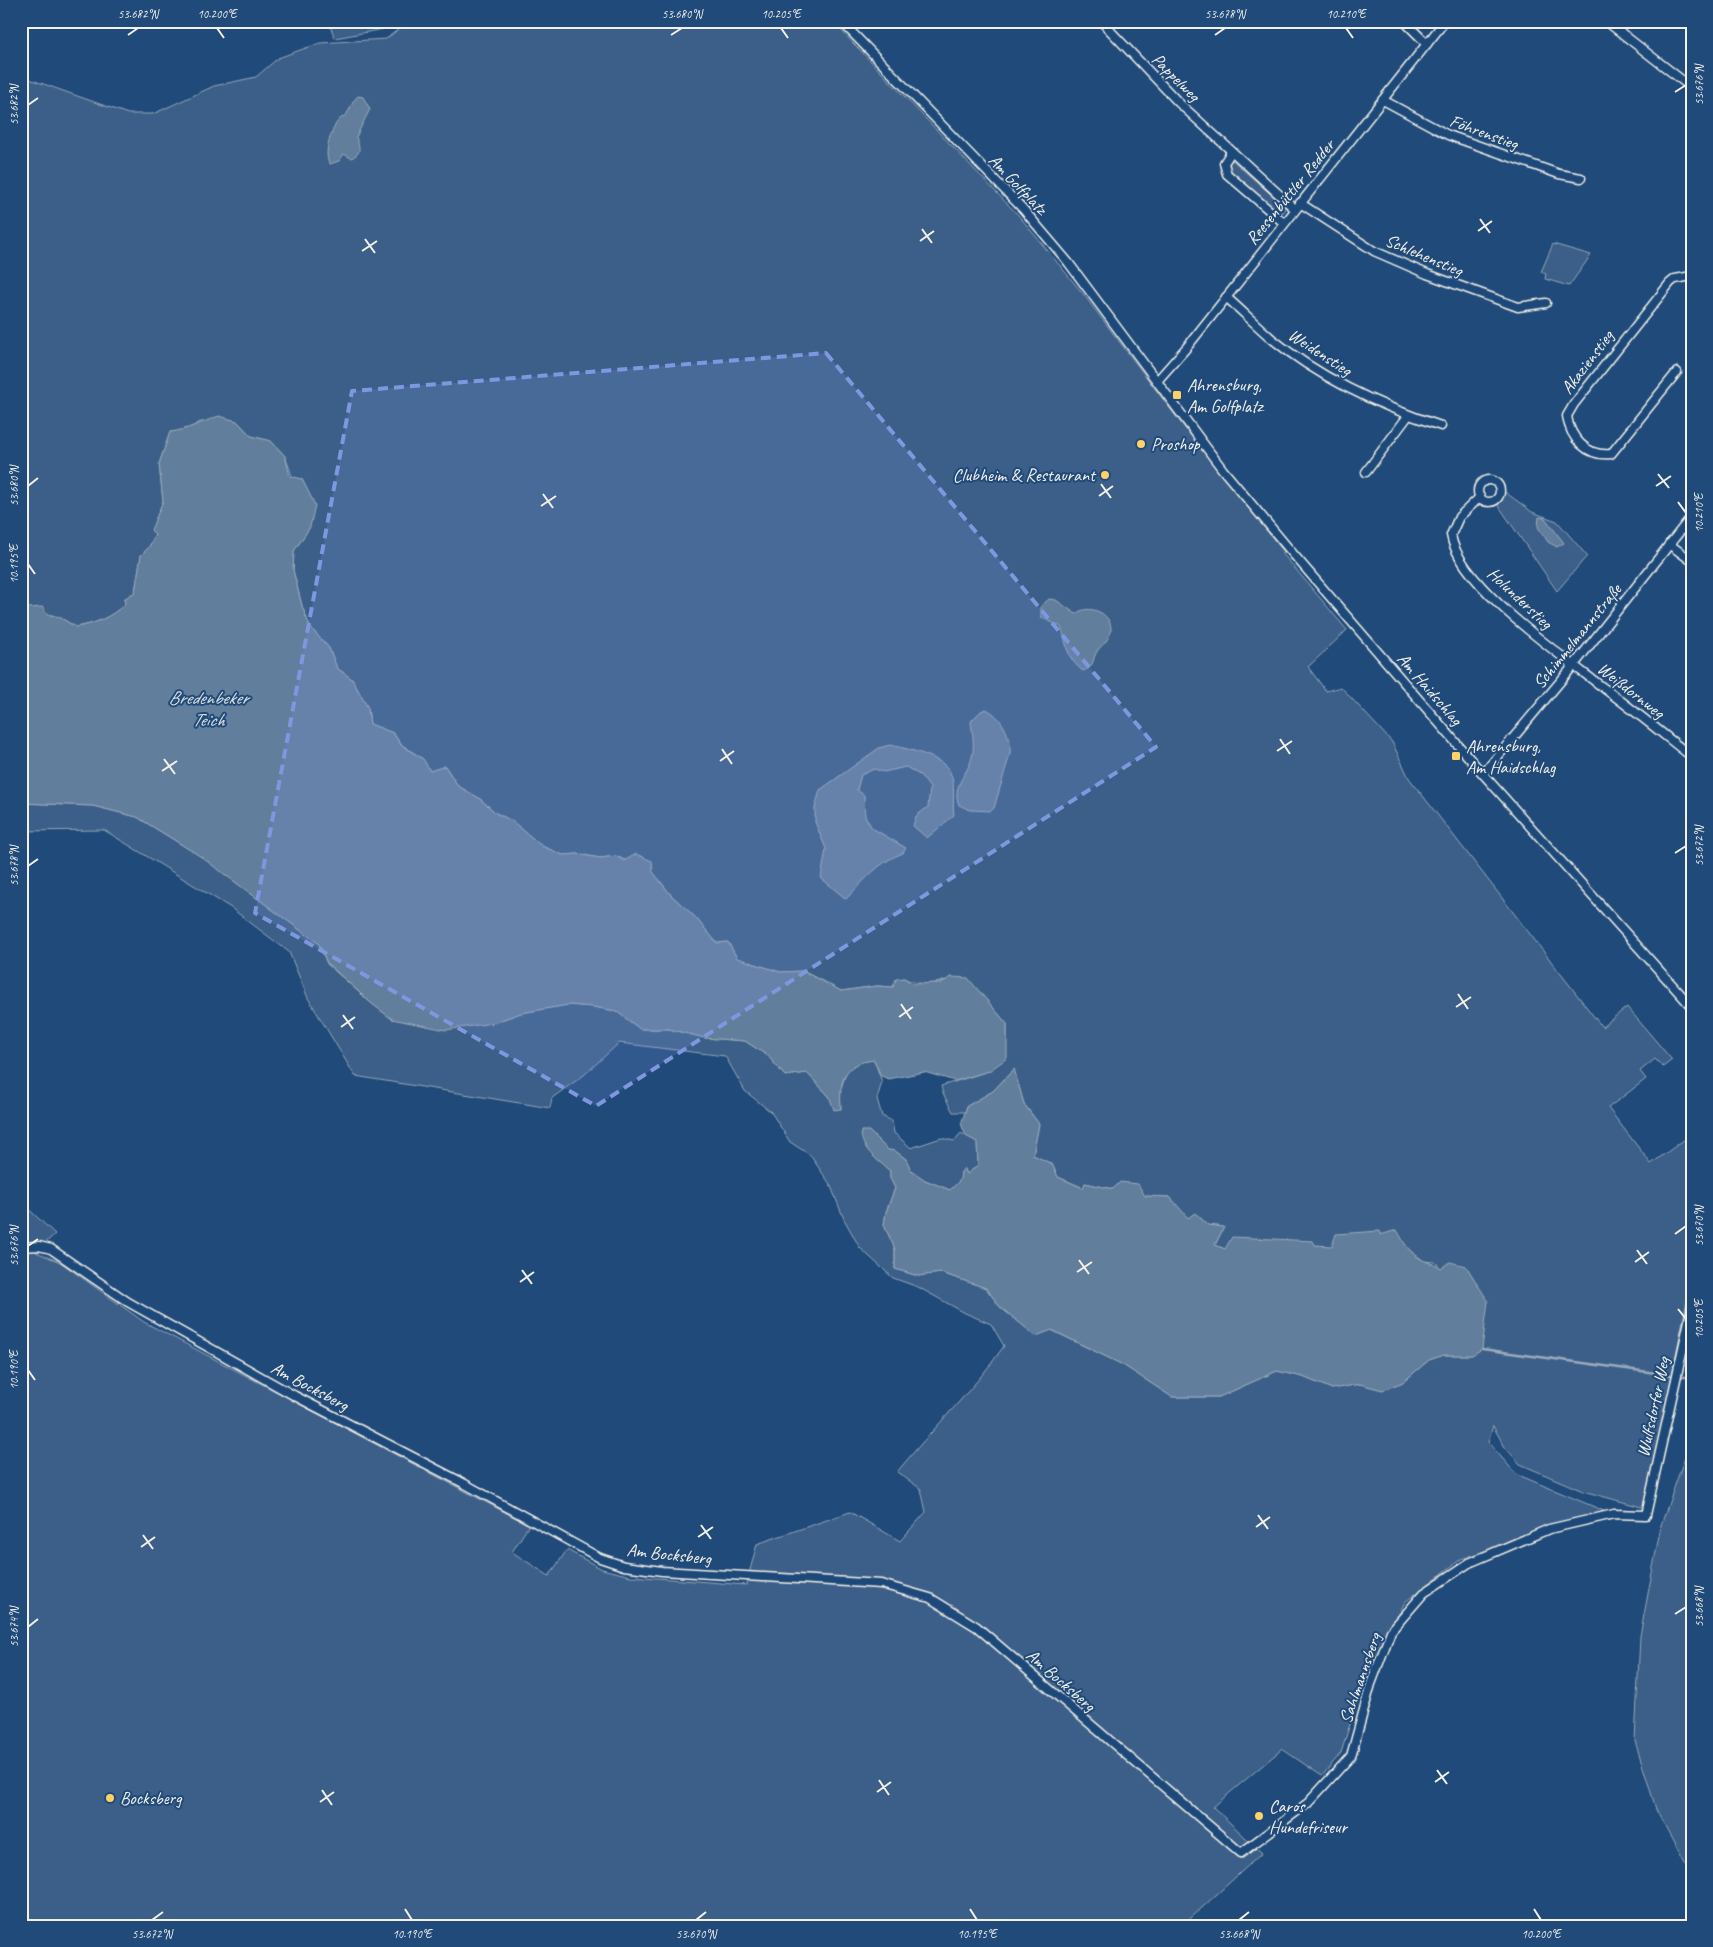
<svg xmlns="http://www.w3.org/2000/svg" width="1713" height="1947" viewBox="0 0 1713 1947" font-family="Caveat,sans-serif">
<style>
.green{fill:#3a5f88;stroke:#97a8b8}
.water{fill:#627e9d;stroke:#9cacbb}
.lines{fill:none;stroke-linecap:round;stroke-linejoin:round}
.stream{stroke:#9cacbb;stroke-width:2.5}
.minor-casing{stroke:#f4f1e8;stroke-width:11}
.minor{stroke:#1f4a7a;stroke-width:8}
.marked{fill:#7e97df;fill-opacity:0.2;stroke:#7e97df;stroke-width:4;stroke-dasharray:10 6;stroke-linejoin:round}
.ticks{fill:none;stroke:#f4f1e8;stroke-width:2}
.poi-dot{fill:#ffd166;stroke:#1f4a7a;stroke-width:2}
.labels{text-anchor:middle;stroke-width:4;stroke-linejoin:round;paint-order:stroke}
.street-label{font-size:18px;fill:#f4f1e8;stroke:#1f4a7a}
.poi-label{font-size:18px;fill:#f4f1e8;stroke:#1f4a7a;text-anchor:start}
.water-label{font-size:19px;font-style:italic;fill:#dee0dd;stroke:#1f4a7a}
.neatline{fill:none;stroke:#f4f1e8;stroke-width:2}
.ticks-label{font-size:12px;text-anchor:middle;fill:#f4f1e8}
</style>
<rect width="100%" height="100%" fill="#1f4a7a"/>
<filter id="ink" filterUnits="userSpaceOnUse"><feTurbulence type="fractalNoise" baseFrequency=".02" numOctaves="2"/><feDisplacementMap in="SourceGraphic" scale="10" xChannelSelector="R" yChannelSelector="G"/><feConvolveMatrix kernelMatrix="1 2 1 2 8 2 1 2 1" color-interpolation-filters="sRGB"/></filter>
<g filter="url(#ink)">
<g class="green">
<path d="M328,21H395L384,29L335,38Z"/>
<path d="M409,21H832L1019,216L1084,295L1184,427L1284,552L1282,553L1347,630L1308,667L1326,691L1341,687L1392,742L1409,778L1602,1027L1627,1007L1672,1060L1663,1067L1655,1059L1640,1071L1646,1079L1608,1108L1651,1164L1692,1134V1275L1645,1508L1583,1491L1520,1464L1505,1447L1493,1426L1488,1442L1516,1474L1604,1511L1461,1559L1405,1602L1362,1686L1341,1753L1322,1776L1282,1749L1213,1807L1262,1853L1182,1926H21V1202L55,1234L36,1252L60,1262L144,1322L529,1525L512,1552L549,1576L567,1550L602,1569L631,1576L746,1585L757,1544L850,1512L900,1541L926,1512L921,1489L897,1472C932,1429 972,1392 1004,1346L991,1324L965,1313L918,1287L893,1278L860,1248L844,1219L830,1184L810,1155L790,1142L771,1112L745,1091L725,1056L619,1043L584,1075L552,1098L550,1108L355,1076L308,998L289,952L231,908L104,830L21,831V803L93,806L137,817L200,856L319,944L327,964L371,1003L392,1019L492,1023L521,1013L568,1005L593,1007L616,1011L640,1029H669L705,1038L745,1041L768,1056L785,1076L807,1073L841,1109L840,1091L848,1068L860,1062L874,1060L882,1082L877,1099L882,1116L892,1121L894,1133L911,1148L941,1138L954,1141L961,1133L977,1142L978,1165L967,1174L965,1169L961,1172L960,1180L950,1190L925,1180L910,1170L906,1159L895,1151L888,1150L869,1131L873,1156L890,1171V1178L895,1188L886,1212L884,1225L895,1249V1269L918,1276L941,1273L986,1288L1000,1307L1036,1336L1051,1330L1123,1365L1172,1397H1219L1277,1371L1303,1377L1332,1389L1360,1384L1383,1390L1403,1382L1429,1360L1444,1355H1472L1476,1283L1466,1266L1441,1268L1435,1262L1424,1261L1407,1248L1379,1235L1380,1231L1332,1247L1314,1245L1225,1249L1215,1245L1224,1227L1208,1225L1195,1213L1188,1219L1170,1197L1145,1196L1085,1183L1084,1188L1058,1177L1052,1164L1033,1155L1039,1124L1024,1104L1014,1069L993,1091L967,1106L965,1112H953C949,1105 942,1093 941,1086L989,1071L1007,1041V1024L984,997L952,977C939,985 918,986 904,978L893,987L877,986L841,991L803,971L780,972L737,958L728,942L717,943L695,917L671,895L653,872L616,856L600,858L578,854L563,855L542,846L512,821L496,813L479,798L458,786L445,766L430,771L423,759L401,744L393,733L370,724L368,708L352,679L337,668L329,648L310,627L302,606L293,570L294,551L310,527L285,456L271,441L251,436L237,421L200,422L185,431L170,432L159,464L163,501L152,530L155,535L149,547L141,555L135,592L124,599L126,604C111,617 96,624 76,627L59,617L27,608L21,611V76L128,114H153L214,86L256,77L278,58L320,43L386,39Z"/>
<path d="M1231,159L1285,207L1284,212L1277,213L1229,171L1226,161Z"/>
<path d="M1553,244L1591,255L1569,286L1545,279L1546,274L1541,272Z"/>
<path d="M1505,492L1532,512L1557,521L1587,556L1557,591L1498,505Z"/>
<path d="M1692,1437V1876L1656,1809L1635,1741L1640,1636L1661,1525Z"/>
</g>
<g class="water">
<path d="M358,96L363,97L370,109L356,137C359,147 363,153 351,158L344,154L339,161L330,164C322,155 332,127 339,120C342,117 346,116 348,112C352,106 352,101 358,96Z"/>
<path d="M219,416L237,421L251,436L271,441L285,456L290,476L302,479L315,505L310,527L294,551L293,570L302,606L310,627L329,648L337,668L352,679L368,708L370,724L393,733L401,745L423,759L430,771L445,766L458,786L479,798L496,813L512,821L542,846L563,855L578,854L600,858L616,856L624,861L636,854L652,861L653,872L671,895L695,917L717,943L728,942L737,958L780,972L803,971L841,991L877,986L893,987L896,979L904,978L913,984L941,983L952,977L968,978L1007,1024V1058L989,1071L955,1081L924,1072L889,1079L881,1076L874,1060C843,1063 839,1081 841,1109L834,1110L829,1096L807,1073L785,1076L768,1056L745,1041L705,1038L669,1029H640L616,1011L593,1007L568,1005L521,1013L492,1023L446,1030L392,1019L371,1003L327,963L319,944L200,856L137,817L93,806L21,803V611L27,608L43,607L47,615L59,617L76,627C95,624 111,617 125,604L124,599L135,592L141,555L149,547L155,535L151,530L163,501L159,464L170,432C187,430 202,422 219,416Z"/>
<path d="M1539,517L1545,518L1564,543L1557,547L1548,542L1538,527Z"/>
<path d="M1049,599L1056,600L1076,614C1088,603 1112,613 1111,630C1110,641 1101,644 1096,653C1092,662 1094,667 1083,671C1065,657 1068,646 1061,627L1041,617V606Z"/>
<path d="M986,709C1002,716 1012,738 1010,754L994,808L991,811L970,810L959,805C951,785 968,775 972,757C975,744 972,733 971,721L981,711Z"/>
<path d="M890,745C905,748 944,757 950,772C956,784 952,802 954,815L927,838L913,826L916,816L928,807L930,788L921,776L906,767L884,772L874,769L861,775L857,790L864,795L865,816L872,828L906,848L903,853C878,862 864,881 846,899L821,878L826,849L815,822V808L820,790L879,748Z"/>
<path d="M1014,1069L1024,1104L1039,1124L1033,1155L1052,1164L1058,1177L1083,1188L1085,1183L1113,1189L1120,1182L1138,1184L1145,1196L1170,1197L1188,1218L1195,1213L1208,1225L1224,1227L1215,1245L1225,1249L1232,1237L1313,1241L1315,1245L1332,1246L1336,1234L1380,1231V1235L1397,1230C1404,1242 1409,1254 1423,1260C1430,1264 1435,1263 1441,1268L1450,1262L1466,1266L1488,1301L1482,1349L1472,1355H1444L1429,1360L1403,1382L1383,1390L1360,1384L1332,1389L1303,1377L1277,1371L1219,1397H1172L1123,1365L1052,1330L1036,1336L1000,1307L986,1288L941,1273L918,1276L895,1269V1249L884,1225L886,1212L895,1188L890,1178V1171C878,1160 860,1149 861,1131H869L888,1150L895,1151L906,1159L911,1170L925,1180L950,1190L960,1180L961,1172L964,1168L967,1174L978,1165L977,1142L966,1136L961,1124L967,1106L993,1091Z"/>
</g>
<g class="lines">
<path class="stream" d="M1482,1349L1692,1378"/>
<defs>
<g id="minor">
<path d="M841,21L1023,209L1068,262L1223,470L1294,555L1483,774L1692,1007"/>
<path d="M1101,21L1178,102L1295,209"/>
<path d="M1404,21L1427,44"/>
<path d="M1606,21L1692,88"/>
<path d="M1383,100L1448,135L1559,174L1581,178"/>
<path d="M1231,152L1224,163L1227,174L1284,223"/>
<path d="M1300,203L1374,251L1427,274L1518,307L1546,303"/>
<path d="M1226,297C1241,310 1256,325 1271,338C1321,379 1379,406 1441,426"/>
<path d="M1677,372L1611,454C1587,457 1570,438 1567,416L1574,404L1670,283L1675,279L1692,276"/>
<path d="M1157,381L1187,347L1445,21"/>
<path d="M1366,472L1408,416"/>
<circle cx="1489" cy="491" r="11"/>
<path d="M1480,497L1459,517L1451,535C1459,586 1565,658 1605,689C1635,711 1663,734 1692,757"/>
<path d="M1669,544L1692,561"/>
<path d="M1483,774L1574,665L1692,516"/>
<path d="M21,1247L39,1246L51,1249L128,1302L295,1396L465,1484L600,1558L624,1566L662,1571L881,1584L930,1598L977,1627L1241,1853L1308,1803L1351,1756L1371,1684L1391,1631L1424,1593L1469,1563L1549,1529L1614,1514L1646,1515L1692,1307"/>
</g>
</defs>
<use href="#minor" class="minor-casing"/>
<use href="#minor" class="minor"/>
</g>
</g>
<path class="marked" d="M826,353L1156,747L596,1106L255,913L352,391Z"/>
<path class="ticks" d="M217,28L224,38M781,28L788,38M1346,28L1353,38M128,35L138,28M671,35L682,28M1215,35L1225,28M1675,92L1686,85M28,105L38,98M1480,219L1490,233M922,229L932,243M1478,231L1492,221M365,239L375,253M920,241L934,231M362,251L377,241M1658,474L1669,488M1101,484L1111,498M28,486L38,478M1656,486L1671,476M543,494L553,508M1099,496L1113,486M1678,502L1686,513M541,506L556,496M28,564L35,574M1280,739L1290,754M722,749L732,764M1277,751L1292,741M164,759L175,774M720,761L734,751M162,771L177,761M1675,853L1686,846M28,866L38,859M1458,994L1468,1009M901,1004L911,1019M1456,1007L1471,997M343,1015L353,1029M899,1017L913,1007M341,1027L355,1017M1675,1234L1686,1226M28,1246L38,1239M1637,1250L1647,1264M1079,1260L1089,1274M1635,1262L1649,1252M522,1270L532,1284M1077,1272L1092,1262M520,1282L534,1272M1678,1309L1686,1319M28,1370L35,1380M1258,1515L1268,1529M701,1525L711,1539M1256,1527L1270,1517M143,1535L153,1549M698,1537L713,1527M141,1547L155,1537M1675,1614L1686,1607M28,1627L38,1619M1437,1770L1447,1784M879,1780L889,1795M1435,1782L1449,1772M322,1790L332,1805M877,1792L891,1782M320,1802L334,1792M405,1909L412,1920M970,1909L977,1920M1534,1909L1541,1920M152,1920L163,1912M696,1920L706,1912M1239,1920L1249,1912"/>
<g class="poi-dot">
<rect x="1172" y="390" width="10" height="10" rx="2.5"/>
<circle cx="1141" cy="444" r="5"/>
<circle cx="1105" cy="475" r="5"/>
<rect x="1451" y="751" width="10" height="10" rx="2.5"/>
<circle cx="110" cy="1798" r="5"/>
<circle cx="1259" cy="1816" r="5"/>
</g>
<g class="labels">
<g class="street-label">
<text transform="translate(1176 77) rotate(45)" y="6">Pappelweg</text>
<text transform="translate(1484 132) rotate(20)" y="6">Föhrenstieg</text>
<text transform="translate(1018 184) rotate(46)" y="6">Am Golfplatz</text>
<text transform="translate(1290 192) rotate(-51)" y="6">Reesenbüttler Redder</text>
<text transform="translate(1424 255) rotate(23)" y="6">Schlehenstieg</text>
<text transform="translate(1320 352) rotate(33)" y="6">Weidenstieg</text>
<text transform="translate(1587 362) rotate(-53)" y="6">Akazienstieg</text>
<text transform="translate(1520 598) rotate(43)" y="6">Holunderstieg</text>
<text transform="translate(1577 636) rotate(-51)" y="6">Schimmelmannstraße</text>
<text transform="translate(1430 689) rotate(49)" y="6">Am Haidschlag</text>
<text transform="translate(1631 690) rotate(38)" y="6">Weißdornweg</text>
<text transform="translate(310 1386) rotate(28)" y="6">Am Bocksberg</text>
<text transform="translate(1653 1407) rotate(-78)" y="6">Wulfsdorfer Weg</text>
<text transform="translate(669 1554) rotate(6)" y="6">Am Bocksberg</text>
<text transform="translate(1360 1678) rotate(-71)" y="6">Sahlmannsberg</text>
<text transform="translate(1061 1680) rotate(41)" y="6">Am Bocksberg</text>
</g>
<g class="poi-label">
<text x="1187" y="391">Ahrensburg,<tspan x="1187" dy="21">Am Golfplatz</tspan></text>
<text x="1151" y="450">Proshop</text>
<text x="1095" y="481" text-anchor="end">Clubheim &amp; Restaurant</text>
<text x="1466" y="752">Ahrensburg,<tspan x="1466" dy="21">Am Haidschlag</tspan></text>
<text x="120" y="1804">Bocksberg</text>
<text x="1269" y="1812">Caros<tspan x="1269" dy="21">Hundefriseur</tspan></text>
</g>
<g class="water-label">
<text x="208" y="704">Bredenbeker<tspan x="208" dy="22">Teich</tspan></text>
</g>
</g>
<rect width="1713" height="1947" fill="none" stroke="#1f4a7a" stroke-width="55"/>
<rect x="28" y="28" width="1658" height="1892" class="neatline"/>
<g class="ticks-label">
<text x="138" y="18">53.682°N</text>
<text x="217" y="18">10.200°E</text>
<text x="682" y="18">53.680°N</text>
<text x="781" y="18">10.205°E</text>
<text x="1225" y="18">53.678°N</text>
<text x="1346" y="18">10.210°E</text>
<text transform="translate(1699 85) rotate(-90)" y="4">53.676°N</text>
<text transform="translate(14 105) rotate(-90)" y="4">53.682°N</text>
<text transform="translate(14 486) rotate(-90)" y="4">53.680°N</text>
<text transform="translate(1699 513) rotate(-90)" y="4">10.210°E</text>
<text transform="translate(14 564) rotate(-90)" y="4">10.195°E</text>
<text transform="translate(1699 846) rotate(-90)" y="4">53.672°N</text>
<text transform="translate(14 866) rotate(-90)" y="4">53.678°N</text>
<text transform="translate(1699 1226) rotate(-90)" y="4">53.670°N</text>
<text transform="translate(14 1246) rotate(-90)" y="4">53.676°N</text>
<text transform="translate(1699 1319) rotate(-90)" y="4">10.205°E</text>
<text transform="translate(14 1370) rotate(-90)" y="4">10.190°E</text>
<text transform="translate(1699 1607) rotate(-90)" y="4">53.668°N</text>
<text transform="translate(14 1627) rotate(-90)" y="4">53.674°N</text>
<text x="152" y="1938">53.672°N</text>
<text x="412" y="1938">10.190°E</text>
<text x="696" y="1938">53.670°N</text>
<text x="977" y="1938">10.195°E</text>
<text x="1239" y="1938">53.668°N</text>
<text x="1541" y="1938">10.200°E</text>
</g>
</svg>
